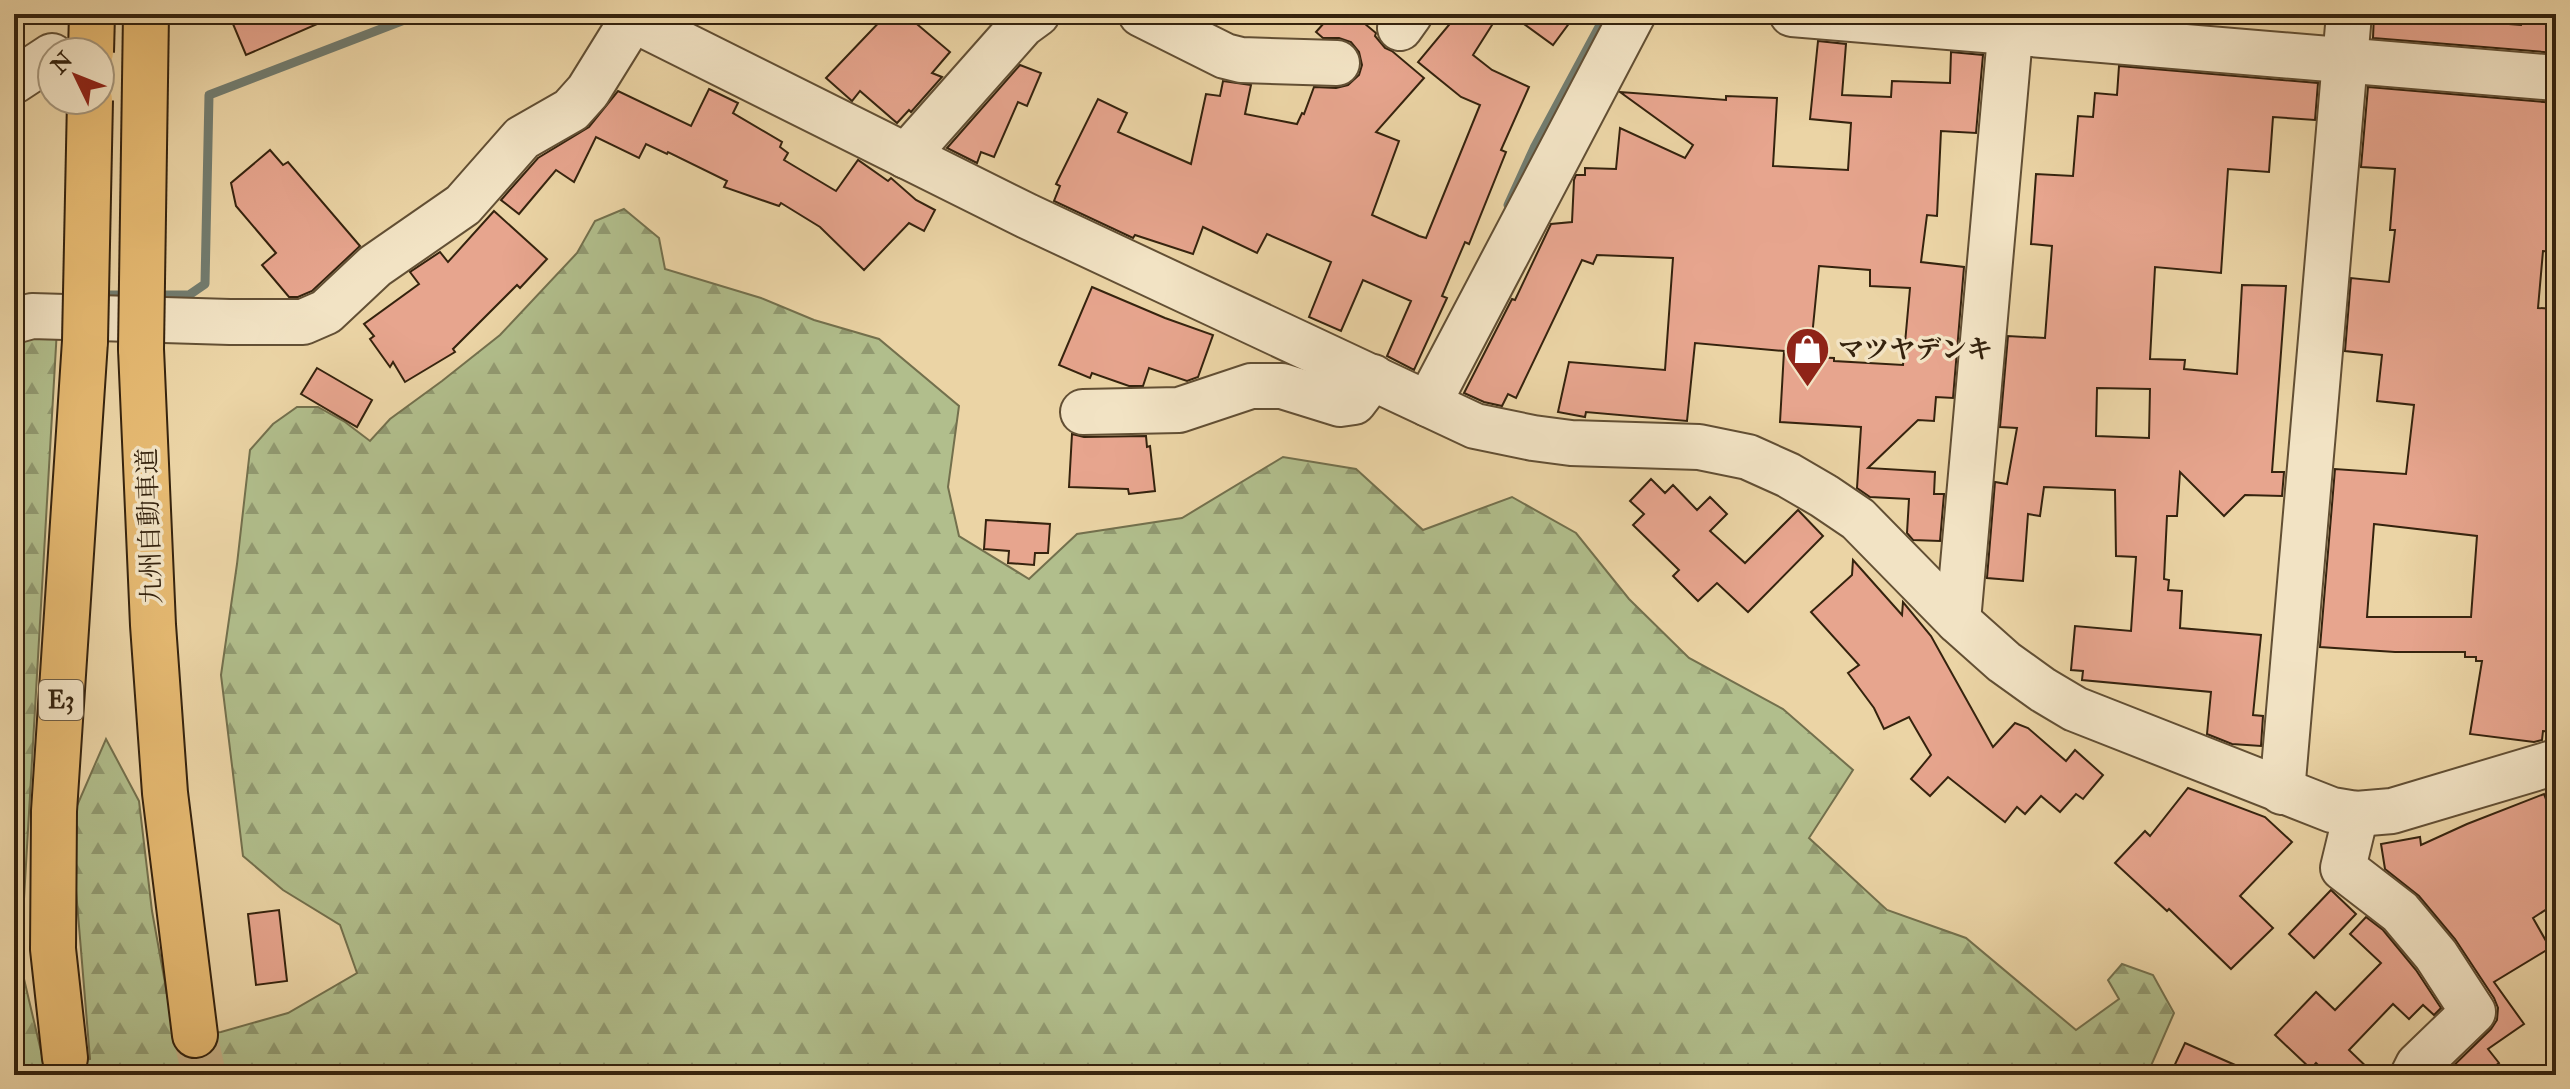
<svg xmlns="http://www.w3.org/2000/svg" width="2570" height="1089" viewBox="0 0 2570 1089" font-family="'IM FELL Double Pica','Noto Serif JP',serif">
<style>
.forest{fill:url(#forest-firs);stroke:#73704d;stroke-width:2}
.lines{fill:none;stroke-linecap:round;stroke-linejoin:round}
.stream{stroke:#727c6f;stroke-width:9}
.building{fill:#e7a58e;stroke:#35230e;stroke-width:2;fill-rule:evenodd}
.highway-tunnel{stroke:#c7b187;stroke-width:44;stroke-dasharray:44 22;stroke-linecap:butt}
.minor-casing{stroke:#624f34;stroke-width:48}
.highway-casing{stroke:#35230e;stroke-width:48}
.minor{stroke:#f2e3c4;stroke-width:44}
.highway{stroke:#e6ba72;stroke-width:44}
.highway-bridge-casing{stroke:#35230e;stroke-width:48;stroke-linecap:butt}
.highway-bridge{stroke:#e6ba72;stroke-width:44}
.labels{text-anchor:middle;stroke-width:7;stroke-linejoin:round;paint-order:stroke}
.shield{fill:#f2e3c4;stroke:#6e5d45;stroke-width:2}
.shield-label{font-size:24px;font-weight:bold;fill:#35230e}
.poi-label{font-size:26px;font-weight:bold;fill:#35230e;stroke:#f2e3c4;text-anchor:start}
.street-label{font-size:26px;fill:#35230e;stroke:#f2e3c4}
</style>
<defs>
<pattern id="forest-firs" width="22" height="20" patternUnits="userSpaceOnUse" patternTransform="scale(2)"><rect width="22" height="20" fill="#b1be8c"/><path d="M5 1l3.5 6h-7zM16 11l3.5 6h-7z" fill="#919a71"/></pattern>
</defs>
<rect width="100%" height="100%" fill="#ebd4a5"/>
<filter id="stains"><feTurbulence type="fractalNoise" baseFrequency=".0025" numOctaves="4"/><feColorMatrix values="0 0 0 0 .2 0 0 0 0 .09 0 0 0 0 .02 0 0 0 .5 -.17"/></filter>
<radialGradient id="worn" r=".72"><stop offset=".6" stop-color="#630" stop-opacity="0"/><stop offset="1" stop-color="#630" stop-opacity=".3"/></radialGradient>
<path class="forest" d="M624,209L659,238L665,269L761,298L814,320L879,339L959,406L948,487L959,536L1029,579L1077,534L1182,518L1283,457L1356,469L1423,530L1512,497L1576,533L1629,599L1689,658L1783,709L1853,770L1809,838L1887,910L1966,938L2076,1030L2119,999L2108,980L2122,964L2153,975L2174,1013L2147,1075H14V335L57,329L24,899V979L45,1068L90,1059L76,890V808L106,739L139,801L152,911L175,1038L221,1032L288,1013L357,973L340,925L283,890L243,856L221,675L237,564L250,450L273,424L297,407H318L345,422L370,441L390,419L442,381L500,335L577,253L595,221Z"/>
<g class="lines">
<g class="stream">
<path d="M1508,205L1534,148L1606,14"/>
<path d="M96,295H130"/>
<path d="M152,295H189L205,284L209,95L420,14"/>
</g>
</g>
<g class="building">
<path d="M256,14H340L246,55L233,24Z"/>
<path d="M887,14H905L950,52L932,73L942,77L911,112L909,110L897,123L860,91L852,101L826,78Z"/>
<path d="M1332,14H1353L1376,33L1375,36L1385,48L1392,51L1424,78L1376,132L1399,141L1372,215L1419,236L1426,238L1480,105L1461,97L1418,62L1458,14H1499L1473,55L1492,70L1529,87L1501,150L1506,152L1469,244L1465,242L1442,296L1447,298L1414,370L1387,356L1411,301L1363,280L1341,331L1309,317L1331,262L1267,234L1257,253L1203,227L1193,254L1135,235L1133,238L1054,201L1060,186L1056,184L1098,99L1127,113L1118,132L1191,164L1206,94L1220,96L1223,81L1251,85L1245,114L1297,124L1302,113L1304,114L1314,87L1336,88L1348,85L1359,75L1362,65L1359,52L1351,42L1339,38H1323L1316,32Z"/>
<path d="M1510,14H1576L1553,45Z"/>
<path d="M2374,14L2521,25L2522,14H2556V53L2373,38Z"/>
<path d="M1818,41L1846,44L1842,95L1891,97L1892,81L1950,83L1951,52L1983,55L1976,133L1941,131L1937,216L1927,215L1921,262L1964,267L1953,398L1936,397L1934,421L1918,420L1868,468L1935,472L1934,494H1944L1940,541L1913,540L1907,533L1909,499L1870,497L1857,488L1861,427L1780,422L1784,351L1695,343L1687,421L1586,412L1585,417L1558,412L1569,362L1665,370L1673,258L1597,255L1593,264L1582,260L1516,398L1508,394L1502,406L1484,402L1464,393L1512,299L1515,300L1551,224L1572,222L1574,180L1576,175H1585V168L1616,169L1620,128L1685,158L1693,145L1620,92L1726,100V96L1777,98L1773,166L1848,170L1851,123L1810,119ZM1819,266L1870,270V286L1910,288L1903,365L1834,361V358L1810,357Z"/>
<path d="M1020,65L1041,73L1027,106L1018,102L994,157L981,152L977,163L947,148Z"/>
<path d="M2119,66L2318,83L2315,120L2273,117L2269,172L2228,169L2221,273L2155,267L2150,359L2185,360L2184,369L2237,374L2242,285L2286,286L2272,472H2284L2282,496L2245,495L2224,516L2180,472L2177,516H2167L2164,579L2169,580L2168,590L2182,591L2180,628L2261,635L2253,715L2263,716L2261,746L2232,744L2207,734L2211,692L2082,680L2083,671L2071,670L2075,626L2131,631L2136,557L2116,556L2115,490L2044,487L2040,516L2028,514L2023,581L1987,578L1995,482L2007,484L2017,428L2000,427L2008,336L2045,338L2052,246L2031,244L2036,174L2073,176L2078,116L2093,117L2095,93L2117,95ZM2097,388L2150,389L2149,438L2096,436Z"/>
<path d="M2368,87L2556,103V252L2543,251L2538,308L2556,309V732L2543,731L2542,740L2534,742L2470,734L2482,661H2476V657H2465V652H2395L2320,647L2335,469L2406,474L2414,405L2377,401L2382,355L2345,351L2351,278L2389,282L2395,230H2390L2395,169L2361,167ZM2374,524L2477,536L2471,617H2367Z"/>
<path d="M709,89L738,103L733,113L782,142L780,147L788,153L784,160L836,191L858,160L888,181L891,178L916,200L935,210L924,231L909,223L864,270L820,227L781,203L779,206L724,187L727,181L668,152L667,154L646,144L639,158L596,137L574,182L556,170L519,214L501,200L538,158L589,127L618,91L691,126Z"/>
<path d="M270,150L283,165L288,162L360,246L312,291L298,297H289L262,265L276,253L236,206L231,183Z"/>
<path d="M494,211L547,259L520,288L517,285L453,349L455,352L405,382L393,362L390,367L370,339L374,336L364,324L419,284L410,272L440,252L448,262Z"/>
<path d="M1092,287L1165,318L1213,335L1198,377L1187,381L1149,368L1143,386H1129L1092,373L1090,378L1059,365Z"/>
<path d="M317,368L372,400L357,427L301,394Z"/>
<path d="M1072,434L1084,437L1146,436L1147,447L1150,446L1155,491L1129,494L1128,489L1069,487Z"/>
<path d="M1651,479L1665,493L1673,485L1697,510L1710,497L1727,514L1710,531L1745,563L1798,510L1823,536L1748,612L1717,583L1698,601L1673,576L1679,570L1633,525L1644,514L1630,501Z"/>
<path d="M986,520L1050,524L1048,553H1035L1034,565L1008,563L1009,551L984,549Z"/>
<path d="M1853,560L1902,615L1903,602L1931,636L1993,747L2015,723L2028,728L2066,761L2075,750L2103,775L2083,799L2076,794L2060,812L2041,796L2025,814L2017,807L2005,822L1948,777L1930,796L1911,779L1931,755L1909,717L1884,729L1874,708L1848,673L1859,665L1811,612L1852,575Z"/>
<path d="M2188,788L2265,817L2292,842L2240,896L2273,928L2231,969L2169,909L2167,911L2115,863L2145,831L2150,836Z"/>
<path d="M2544,794L2556,826V903L2533,918L2550,948L2494,982L2524,1024L2488,1049L2499,1063L2483,1075H2444L2491,1029L2497,1020L2498,1008L2494,998L2455,939L2419,896L2385,869L2381,844L2420,837L2421,845L2467,824Z"/>
<path d="M2331,890L2356,914L2314,958L2289,934Z"/>
<path d="M279,910L287,981L256,985L248,914Z"/>
<path d="M2366,917L2383,930L2416,970L2441,1008L2434,1015L2423,1005L2409,1019L2393,1004L2349,1050L2375,1075H2328L2316,1063L2311,1069L2275,1035L2316,992L2335,1010L2381,963L2350,934Z"/>
<path d="M2185,1043L2258,1075H2170Z"/>
</g>
<g class="lines">
<path class="highway-tunnel" d="M195,1035L204,1075"/>
<defs>
<g id="minor">
<path d="M622,14L1027,216L1475,426L1533,438L1571,443L1699,447L1748,457L1788,475L1824,496L1858,519L1958,621L2004,662L2043,690L2075,709L2332,810L2356,814L2392,811L2556,762"/>
<path d="M1141,14L1225,56L1241,60L1337,63"/>
<path d="M1792,14L2556,78"/>
<path d="M1400,28L1410,14"/>
<path d="M14,81L52,56"/>
<path d="M906,156L1022,25L1037,14"/>
<path d="M14,321L32,316L230,322H303L326,312L375,266L463,205L522,138L571,110L588,91L632,20"/>
<path d="M1428,404L1633,14"/>
<path d="M1083,412L1179,410L1251,386H1282L1340,404L1354,402L1373,377"/>
<path d="M1958,621L2012,14"/>
<path d="M2282,792L2349,14"/>
<path d="M2356,814L2343,868L2400,912L2436,955L2473,1012L2418,1065L2413,1075"/>
</g>
<g id="highway">
<path d="M141,349L153,625L165,793L195,1035"/>
<path d="M65,1058L53,949L54,811L85,341"/>
</g>
</defs>
<use href="#minor" class="minor-casing"/>
<use href="#highway" class="highway-casing"/>
<use href="#minor" class="minor"/>
<use href="#highway" class="highway"/>
<defs>
<g id="highway-bridge">
<path d="M91,52L92,14"/>
<path d="M85,341L90,100"/>
<path d="M141,349L146,14"/>
</g>
</defs>
<use href="#highway-bridge" class="highway-bridge-casing"/>
<use href="#highway-bridge" class="highway-bridge"/>
</g>
<defs>
<symbol id="shop-pin" viewBox="-11 -11 22 30"><path d="M0 17L-7.5 6A9.5 9.5 0 1 1 7.5 6Z" fill="#8f2418" stroke="#f2e3c4"/><path d="M-5-2.5h2.3a2.7 3.5 0 0 1 5.4 0H5L5.5 6h-11ZM-1.5-2.5h3a1.5 2.3 0 0 0-3 0Z" fill="#fff"/></symbol>
</defs>
<g fill-rule="evenodd">
<use href="#shop-pin" x="1782" y="324" width="51" height="69"/>
</g>
<g class="labels">
<rect class="shield" x="39" y="680" width="44" height="40" rx="6"/>
<g class="shield-label">
<text x="61" y="708">E3</text>
</g>
<g class="poi-label">
<text x="1838" y="358">マツヤデンキ</text>
</g>
<g class="street-label">
<text transform="translate(149 526) rotate(-92)" y="9">九州自動車道</text>
</g>
</g>
<rect width="2570" height="1089" fill="none" stroke="#ebd4a5" stroke-width="48"/>
<rect x="16" y="16" width="2538" height="1057" fill="none" stroke="#35230e" stroke-width="4"/>
<rect x="24" y="24" width="2522" height="1041" fill="none" stroke="#35230e" stroke-width="2"/>
<g transform="translate(76 76) rotate(313)"><circle r="38" fill="#f2e3c4" stroke="#a6967b" stroke-width="2"/>
<path d="M0-6L14 30L0 20L-14 30Z" fill="#8f2418"/>
<text y="-12" font-size="22" font-weight="bold" text-anchor="middle" fill="#35230e">N</text>
</g>
<rect width="100%" height="100%" filter="url(#stains)"/>
<rect width="100%" height="100%" fill="url(#worn)"/>
</svg>
